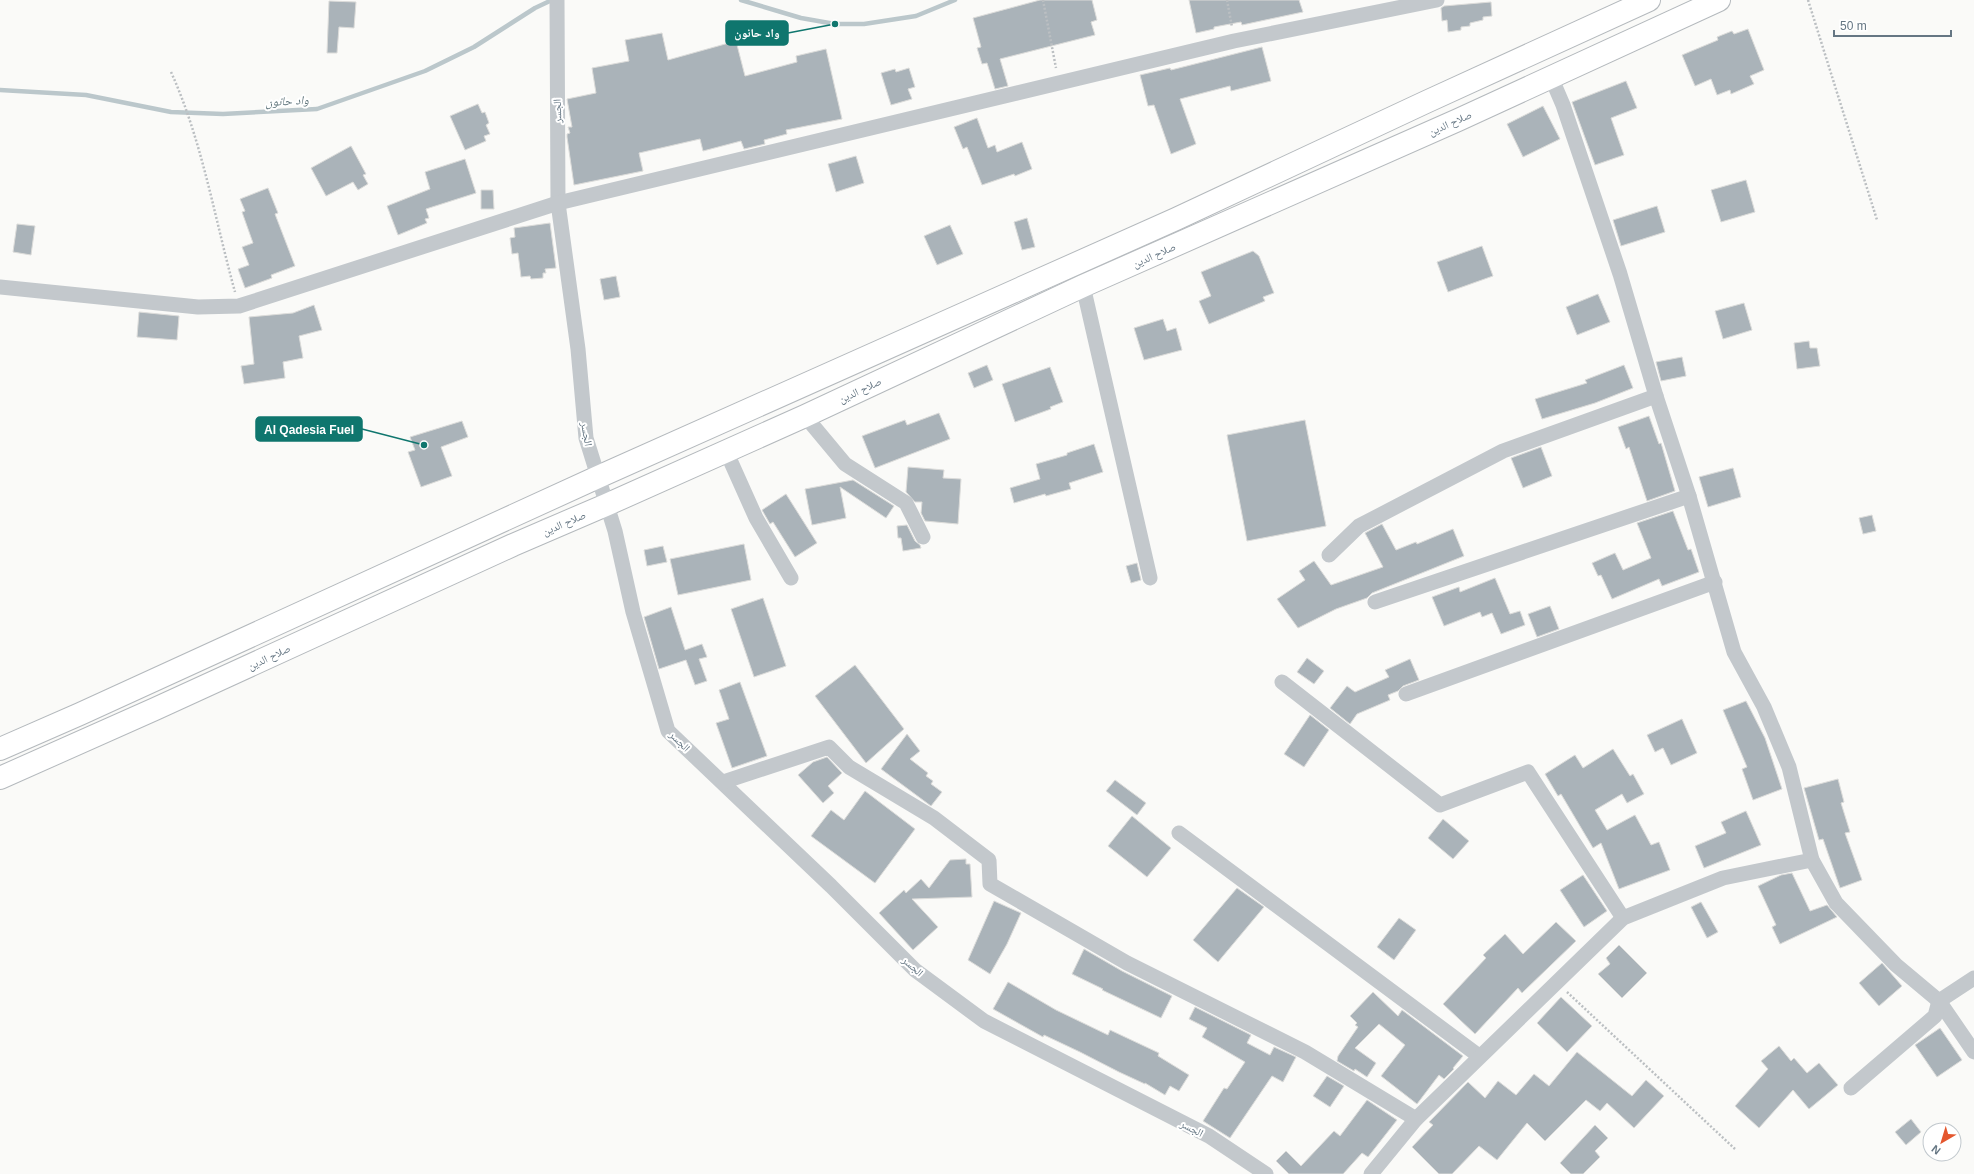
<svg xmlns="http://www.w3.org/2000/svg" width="1974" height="1174" viewBox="0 0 1974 1174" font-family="Helvetica,'Noto Naskh Arabic',sans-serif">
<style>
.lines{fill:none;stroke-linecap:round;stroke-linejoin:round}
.stream{stroke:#bbc7cb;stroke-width:4.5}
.building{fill:#aab3b9;stroke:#dcdcda}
.highway-casing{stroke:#b4b9bd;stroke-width:24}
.path{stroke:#bbbfc2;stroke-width:2.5;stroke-dasharray:2 2;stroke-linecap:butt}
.minor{stroke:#c3c8cc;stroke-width:15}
.highway{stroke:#fff;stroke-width:22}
.labels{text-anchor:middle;stroke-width:4;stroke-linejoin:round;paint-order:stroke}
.street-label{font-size:11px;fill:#657683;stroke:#fff}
.water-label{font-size:12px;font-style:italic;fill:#60757c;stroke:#fff}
.leader{fill:none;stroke:#0f766e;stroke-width:1.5}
.callout-dot{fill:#0f766e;stroke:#fff;stroke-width:1.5}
.callout{fill:#0f766e;stroke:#0f766e;stroke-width:1.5}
.callout-label{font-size:12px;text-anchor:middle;font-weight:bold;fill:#fff}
</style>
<rect width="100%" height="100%" fill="#fafaf8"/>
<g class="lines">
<g class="stream">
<path d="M741,0L801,18L835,24H864L916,16L955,0"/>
<path d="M0,90L86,95L171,112L223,114L317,109L425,71L474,47L535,8L552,0"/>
</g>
</g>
<g class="building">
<path d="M1040,0H1092L1097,20L1091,22L1095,35L1000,59L1008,86L995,89L987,63L982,64L977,48L981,47L973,18Z"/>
<path d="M1189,0H1299L1303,12L1242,25L1241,22L1214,27V29L1196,33Z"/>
<path d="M329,1L356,2L354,28L339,27L337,53H327Z"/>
<path d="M1491,2L1492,16L1483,17V20L1470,23V26L1461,27V30L1448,32L1447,20L1442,21L1441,8L1444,6Z"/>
<path d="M1748,29L1764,70L1750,76L1754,84L1731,94L1730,90L1717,95L1711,79L1695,86L1682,55L1718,40L1717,37L1732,31L1734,34Z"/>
<path d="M662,33L668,60L736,41L745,76L797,62L796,56L826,49L842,119L786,130L787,134L764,140L765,144L744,149L741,141L703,151L700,139L639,153L643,171L574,185L567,137V134L570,133L568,127H572L567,99L596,93L592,68L629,61L625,40Z"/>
<path d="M1262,47L1271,81L1231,91L1230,86L1180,99L1196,144L1171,154L1154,105L1148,106L1140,75L1170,68L1171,70Z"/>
<path d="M909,68L915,87L908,89L912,99L891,105L881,73L895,69L896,72Z"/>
<path d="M1626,81L1637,108L1611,118L1624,155L1595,165L1572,102Z"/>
<path d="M478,104L482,113L485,112L489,123L486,125L490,134L484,136L486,141L465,150L450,116Z"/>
<path d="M1543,106L1560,139L1523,157L1507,124Z"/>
<path d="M977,118L988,148L995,145L997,152L1022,142L1032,169L1015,176L1014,174L982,185L967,147L963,149L954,127Z"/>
<path d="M351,146L366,174L363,175L368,184L358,190L353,182L326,196L311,168Z"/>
<path d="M856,156L864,183L836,192L828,164Z"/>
<path d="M465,159L476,193L426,209L429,218L425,219L427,223L398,235L387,206L430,189L425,172Z"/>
<path d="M1746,180L1755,212L1721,222L1711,190Z"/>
<path d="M268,188L278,213L275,214L295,266L271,275L272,278L245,288L238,269L249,265L242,247L253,243L242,212L245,211L240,199Z"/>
<path d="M481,190H493L494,209H481Z"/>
<path d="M1657,206L1665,232L1621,246L1613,220Z"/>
<path d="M1027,218L1035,247L1022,250L1014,222Z"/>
<path d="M550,223L556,268L545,269L546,273H543V278L531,279L530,276L521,277L518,253L512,254L510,238L515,237L514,228Z"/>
<path d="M17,224L35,226L31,255L13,252Z"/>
<path d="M950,225L963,254L937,265L924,236Z"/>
<path d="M1482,246L1493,276L1448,292L1437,262Z"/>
<path d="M1253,251L1259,256L1274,293L1263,297L1265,301L1209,324L1199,301L1211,296L1201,272Z"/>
<path d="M616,276L620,297L604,300L600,279Z"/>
<path d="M1598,294L1610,322L1577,335L1566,307Z"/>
<path d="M1744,303L1752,330L1723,339L1715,311Z"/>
<path d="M314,305L322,330L299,336L303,358L283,362L285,378L244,384L241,366L254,364L249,317L293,313Z"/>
<path d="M139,312L179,316L177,340L137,337Z"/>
<path d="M1163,319L1167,331L1176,328L1182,350L1144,360L1134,328Z"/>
<path d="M1809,341L1810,348H1817L1820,366L1797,369L1794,343Z"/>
<path d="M1682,357L1686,376L1661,381L1656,362Z"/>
<path d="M987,365L993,380L974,388L968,373Z"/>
<path d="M1624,365L1633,388L1595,403L1542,419L1535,399L1587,383L1585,380Z"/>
<path d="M1050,367L1063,402L1050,407L1051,409L1015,422L1002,384Z"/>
<path d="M939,413L950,439L875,468L862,436L905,420L907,425Z"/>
<path d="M1649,416L1659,444L1661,443L1675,491L1647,501L1629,447L1626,449L1618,427Z"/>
<path d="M1305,420L1326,526L1247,541L1227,435Z"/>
<path d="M462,421L468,437L441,447L452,476L421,487L408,452L415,450L410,437Z"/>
<path d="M1094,444L1103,472L1069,483L1071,489L1046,496L1045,494L1014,503L1010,488L1040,479L1036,464L1067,455V453Z"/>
<path d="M1541,447L1552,476L1523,488L1511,458Z"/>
<path d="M908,467L944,470L943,478L961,479L958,524L925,521L921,513L922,502H915L906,492Z"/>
<path d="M1733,468L1741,497L1708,507L1699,477Z"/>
<path d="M853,480L894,506L886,518L840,487L846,518L812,525L805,489Z"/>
<path d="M786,494L817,543L795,557L773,522L770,524L762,510Z"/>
<path d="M1673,511L1688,550L1691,549L1699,572L1662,586L1659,579L1612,599L1601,575L1598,576L1592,563L1615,553L1623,570L1651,558L1637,523Z"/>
<path d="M1872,515L1876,531L1863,534L1859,518Z"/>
<path d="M1382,524L1396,550L1416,542L1417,544L1453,529L1464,556L1372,593L1367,598L1336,609L1298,628L1277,599L1305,580L1299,571L1314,561L1331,585L1383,567L1365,533Z"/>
<path d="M907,525L915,541L920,545L921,548L903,551L901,538H898L897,526Z"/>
<path d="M744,544L751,580L678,595L670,559Z"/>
<path d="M663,546L667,562L647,566L644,550Z"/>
<path d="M1137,563L1141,580L1131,583L1126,566Z"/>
<path d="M1495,578L1510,614L1520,611L1525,625L1501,634L1492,613L1482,617L1480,612L1444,626L1432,597L1459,587L1460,592Z"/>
<path d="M763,598L786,666L754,677L731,609Z"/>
<path d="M1550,606L1559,629L1537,637L1528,614Z"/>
<path d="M671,607L685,650L702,644L707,657L699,659L707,681L695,685L686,660L659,669L644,617Z"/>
<path d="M1307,658L1324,671L1314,684L1297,672Z"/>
<path d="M1410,659L1419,680L1403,686L1398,691L1388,695L1390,700L1357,714L1350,724L1330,708L1347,686L1355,692L1389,677L1385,670Z"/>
<path d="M855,665L904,729L866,763L815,696Z"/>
<path d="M740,682L767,756L732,768L716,723L729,719L719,690Z"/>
<path d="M1746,701L1765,738L1782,789L1753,800L1742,769L1747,767L1723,710Z"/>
<path d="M1310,715L1329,730L1304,767L1284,754Z"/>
<path d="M1682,719L1697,753L1671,765L1663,748L1655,752L1647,735Z"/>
<path d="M907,734L920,751L910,759L928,773L926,776L933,781L931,784L942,792L931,806L881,769Z"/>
<path d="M1613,749L1630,776L1633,774L1644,794L1627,803L1622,794L1595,810L1607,830L1635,815L1651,845L1659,842L1670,870L1619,889L1601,843L1593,848L1561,794L1558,796L1545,774L1575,755L1583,768Z"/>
<path d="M827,757L842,773L828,786L834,793L823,803L798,775L813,762Z"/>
<path d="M1838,779L1844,802L1841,803L1850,832L1845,833L1862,880L1840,888L1823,839L1819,840L1804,788Z"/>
<path d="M1115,780L1146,803L1137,815L1106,791Z"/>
<path d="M865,791L915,829L875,883L811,836L831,810L844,820Z"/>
<path d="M1746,811L1761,845L1704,868L1695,846L1726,833L1721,822Z"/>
<path d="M1132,816L1171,848L1147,877L1108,846Z"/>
<path d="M1443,819L1469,841L1453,859L1428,838Z"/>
<path d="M966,859V864H970L972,897L912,899L938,927L913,950L879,913L904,890L906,893L921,879L929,888L950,860Z"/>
<path d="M1792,873L1810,911L1827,905L1837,917L1780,944L1772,927L1776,925L1758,886L1781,875Z"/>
<path d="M1583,875L1607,911L1584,927L1560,890Z"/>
<path d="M1237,888L1264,907L1218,962L1193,940Z"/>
<path d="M994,901L1021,913L1007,944L990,974L968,960Z"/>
<path d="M1701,902L1718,932L1707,938L1691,907Z"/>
<path d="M1399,918L1416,930L1394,960L1377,947Z"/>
<path d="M1556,922L1576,941L1522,993L1518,988L1475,1034L1443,1004L1486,958L1483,955L1505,934L1523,954Z"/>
<path d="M1619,945L1647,973L1622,998L1598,974L1610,964L1606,958Z"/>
<path d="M1084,949L1122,971L1172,996L1161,1018L1102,990L1103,989L1072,974Z"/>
<path d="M1882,963L1902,986L1879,1006L1859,983Z"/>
<path d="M1008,982L1056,1010L1108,1035L1110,1030L1159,1053L1158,1056L1189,1075L1179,1091L1170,1086L1165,1095L1145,1083V1084L1119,1072L1080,1052L1044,1035L1043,1037L993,1009Z"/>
<path d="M1373,992L1398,1016L1402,1010L1463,1056L1453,1068L1454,1069L1444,1079L1439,1075L1417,1104L1381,1076L1405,1045L1379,1024L1355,1048L1376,1063L1367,1077L1355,1069L1354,1071L1337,1061L1338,1056L1358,1027L1355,1025L1357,1023L1350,1016Z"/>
<path d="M1561,997L1592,1026L1567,1052L1537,1023Z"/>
<path d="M1195,1007L1251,1035L1247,1043L1270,1055L1274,1047L1296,1057L1283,1082L1272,1076L1230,1138L1203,1121L1224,1088L1227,1089L1245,1062L1202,1037L1207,1028L1189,1019Z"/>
<path d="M1940,1028L1962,1060L1937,1077L1915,1045Z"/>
<path d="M1779,1046L1791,1061L1794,1058L1807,1073L1819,1063L1838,1085L1809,1109L1793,1090L1759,1128L1735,1106L1768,1069L1761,1061Z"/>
<path d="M1577,1052L1632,1096L1646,1080L1664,1096L1634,1128L1607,1103L1600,1111L1586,1100L1545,1141L1527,1123L1497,1160L1479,1146L1452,1174H1439L1412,1147L1433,1125L1429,1122L1468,1082L1485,1098L1498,1081L1516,1095L1534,1074L1549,1086Z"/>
<path d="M1327,1076L1344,1086L1330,1107L1313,1096Z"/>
<path d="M1367,1100L1397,1120L1368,1157L1362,1153L1343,1174H1289L1276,1161L1286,1151L1301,1166L1334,1131L1340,1136Z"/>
<path d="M1911,1119L1921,1132L1906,1145L1895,1132Z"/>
<path d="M1595,1125L1608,1138L1595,1151L1600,1157L1583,1174H1571L1560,1163Z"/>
</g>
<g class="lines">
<defs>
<g id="highway">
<path d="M0,749L80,714L598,477L1176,219L1426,102L1649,0"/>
<path d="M0,778L155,709L513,545L606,505L805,416L1083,286L1458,120L1719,0"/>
</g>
</defs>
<use href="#highway" class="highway-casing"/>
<g class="path">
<path d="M1043,0L1056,68"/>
<path d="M1227,0L1232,27"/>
<path d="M1808,0L1877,220"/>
<path d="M171,72C202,140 215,220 235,292"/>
<path d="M1567,992L1735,1149"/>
</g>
<g class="minor">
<path d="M557,0L558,203L578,349L586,438L615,531L633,612L668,731L831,886L915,970L984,1021L1209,1136L1266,1174"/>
<path d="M1551,77L1563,105L1620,274L1656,396L1689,496L1734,652L1764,707L1789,767L1812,860L1836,903L1896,965L1939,1001L1974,1052"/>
<path d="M1083,286L1150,578"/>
<path d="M0,287L198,307L239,306L558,203L1234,41L1437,0"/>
<path d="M805,416L845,464L906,503L923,537"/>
<path d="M726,451L756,518L791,578"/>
<path d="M1329,555L1359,526L1503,451L1656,396"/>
<path d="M1375,602L1689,496"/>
<path d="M1282,682L1440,805L1528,772L1623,918"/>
<path d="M1406,694L1715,582"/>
<path d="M723,782L829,747L849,767L934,818L989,860L990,884L1127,963L1305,1052L1416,1119"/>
<path d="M1179,833L1479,1056"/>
<path d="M1851,1088L1935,1016L1939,1001L1974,978"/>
<path d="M1371,1174L1416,1119L1623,918L1723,878L1812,860"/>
</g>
<use href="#highway" class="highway"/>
</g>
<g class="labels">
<g class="street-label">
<text transform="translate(557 111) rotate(-91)" y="4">الجسر</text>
<text transform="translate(1450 123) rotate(-24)" y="4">صلاح الدين</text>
<text transform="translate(1154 255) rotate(-24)" y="4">صلاح الدين</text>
<text transform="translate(860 390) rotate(-25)" y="4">صلاح الدين</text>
<text transform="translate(587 434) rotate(81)" y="4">الجسر</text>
<text transform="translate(564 523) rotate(-23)" y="4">صلاح الدين</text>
<text transform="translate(269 657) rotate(-25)" y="4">صلاح الدين</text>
<text transform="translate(680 741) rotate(45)" y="4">الجسر</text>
<text transform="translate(913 966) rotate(42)" y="4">الجسر</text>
<text transform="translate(1192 1128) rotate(28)" y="4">الجسر</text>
</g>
<g class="water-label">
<text transform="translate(287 101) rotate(-3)" y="4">واد حانون</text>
</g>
</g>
<path class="leader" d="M835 24L788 33M424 445L362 429"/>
<g class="callout-dot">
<circle cx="835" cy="24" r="4"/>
<circle cx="424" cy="445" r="4"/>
</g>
<g class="callout">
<rect x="726" y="21" width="62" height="24" rx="4"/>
<rect x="256" y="417" width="106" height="24" rx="4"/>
</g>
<g class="callout-label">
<text x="757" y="37">واد حانون</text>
<text x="309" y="434">Al Qadesia Fuel</text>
</g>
<g transform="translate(1942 1142) rotate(218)"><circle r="19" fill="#ffffff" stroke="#c1c8cd"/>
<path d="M0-3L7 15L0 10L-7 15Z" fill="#e4572e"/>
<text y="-6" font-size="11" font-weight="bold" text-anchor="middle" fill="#657683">N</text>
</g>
<path d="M1834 30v6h117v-6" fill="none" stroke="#657683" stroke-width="2"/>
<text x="1840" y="30" font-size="12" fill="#657683" stroke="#ffffff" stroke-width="3" paint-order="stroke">50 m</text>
</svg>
